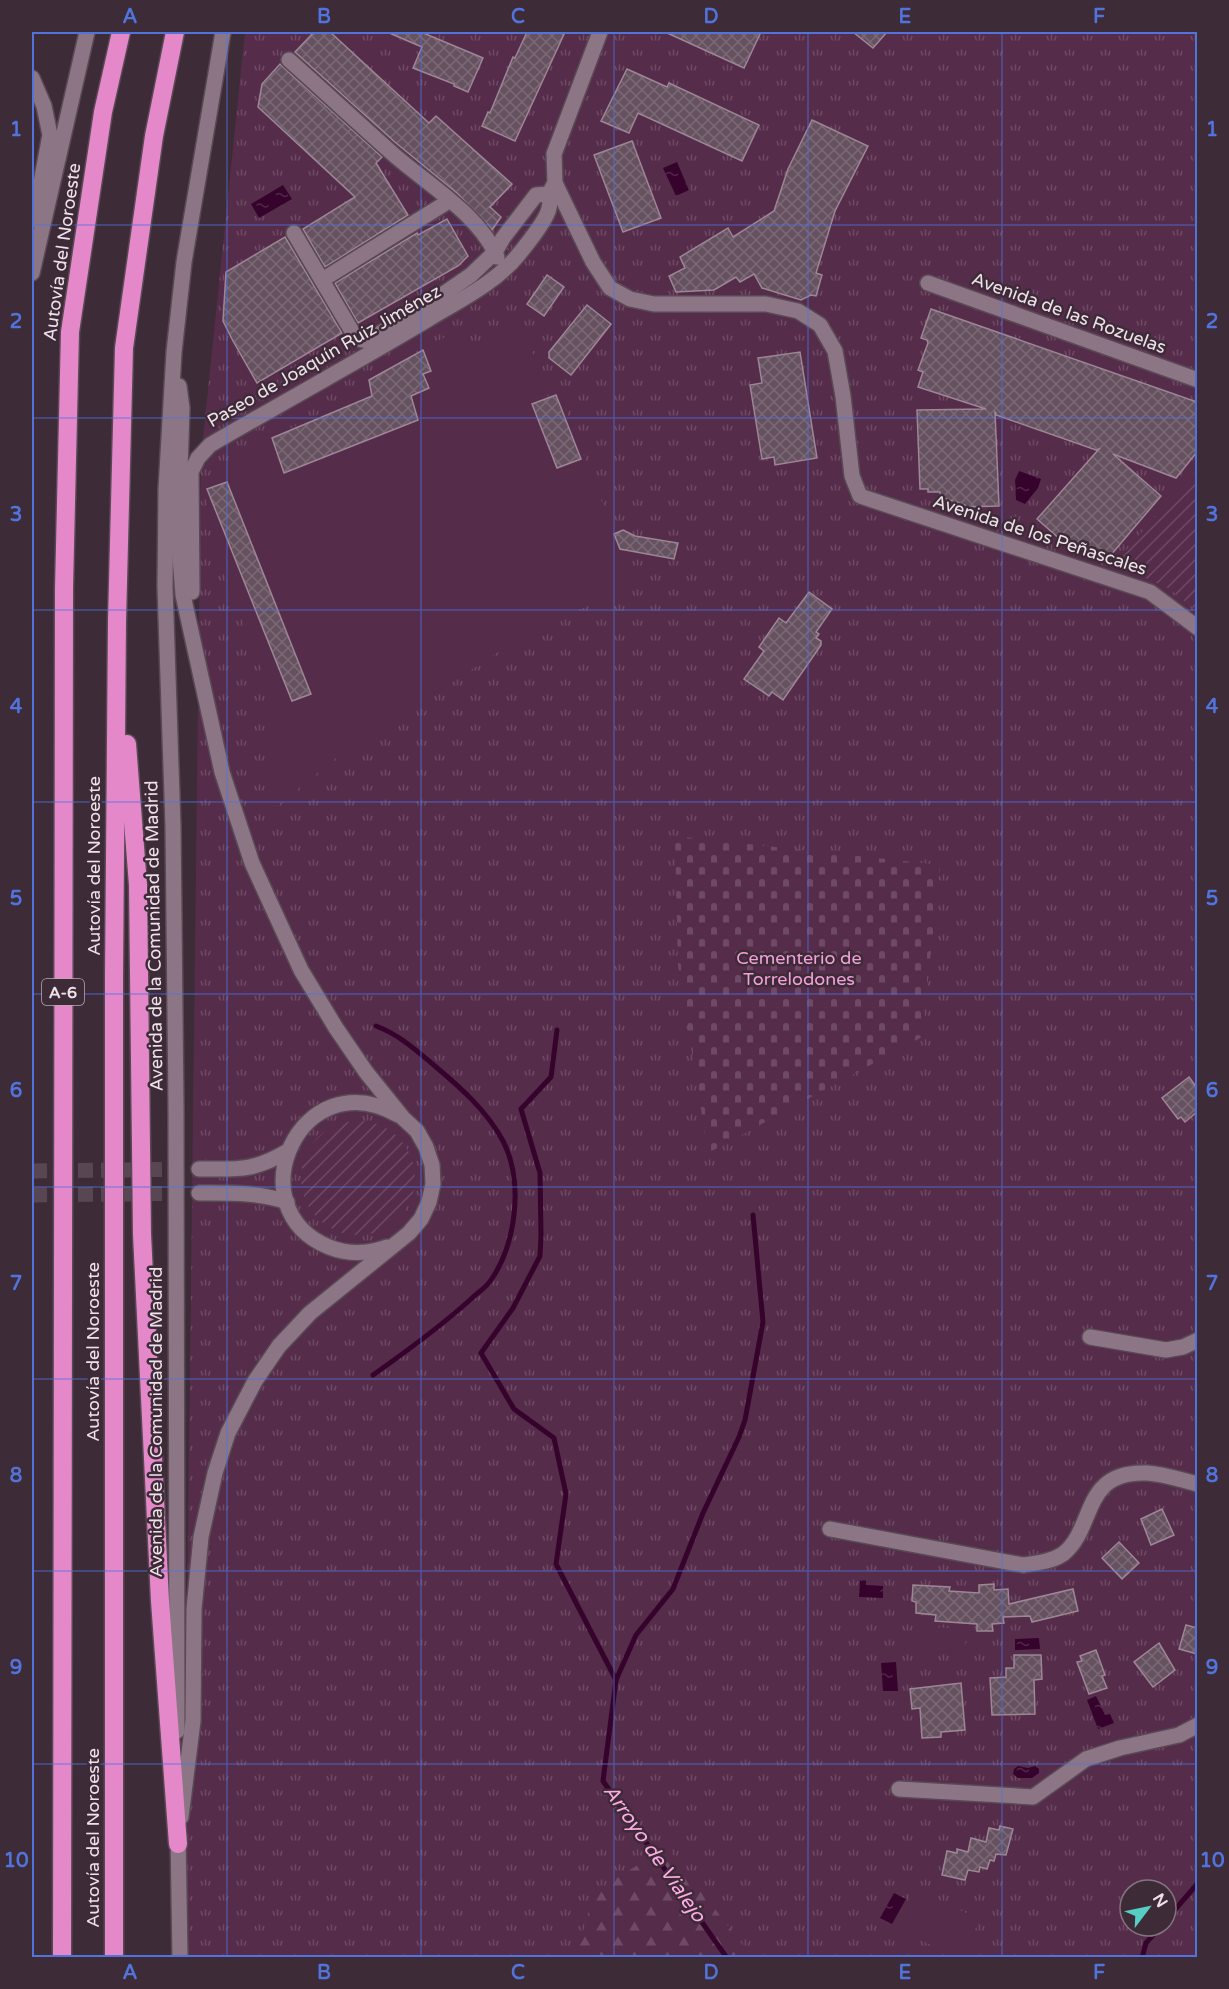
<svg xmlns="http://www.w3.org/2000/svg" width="1229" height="1989" viewBox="0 0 1229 1989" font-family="'Varela Round',sans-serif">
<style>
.grass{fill:url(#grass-tufts);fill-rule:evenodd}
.forest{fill:url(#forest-firs)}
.cemetery{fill:url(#cemetery-stones)}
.garden{fill:url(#garden-furrows)}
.pitch{fill:#562c4b}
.water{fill:url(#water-ripples)}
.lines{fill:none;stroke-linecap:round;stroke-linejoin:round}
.stream{stroke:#36032c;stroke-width:5}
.building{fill:url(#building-cross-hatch);stroke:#9d8696;stroke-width:1.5}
.street-tunnel{stroke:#584653;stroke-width:15;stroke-dasharray:15 8;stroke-linecap:butt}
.street-casing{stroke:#594954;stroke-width:18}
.highway-casing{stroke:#594954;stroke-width:21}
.street{stroke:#8c7685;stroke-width:15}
.highway{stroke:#e488ca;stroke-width:18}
.grid{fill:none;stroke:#5173dc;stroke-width:1.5;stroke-opacity:0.55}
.labels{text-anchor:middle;stroke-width:5;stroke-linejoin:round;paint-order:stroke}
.shield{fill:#3e2b38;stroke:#b9aab5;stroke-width:1.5}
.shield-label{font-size:16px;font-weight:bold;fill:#eee1ea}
.street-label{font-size:18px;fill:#eee1ea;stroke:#3e2b38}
.park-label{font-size:18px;fill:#f4a0db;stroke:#3e2b38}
.water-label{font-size:20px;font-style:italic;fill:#ffaae6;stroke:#3e2b38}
.neatline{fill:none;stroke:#5173dc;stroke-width:2}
.grid-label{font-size:20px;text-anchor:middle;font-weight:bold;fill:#5173dc}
</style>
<defs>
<pattern id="grass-tufts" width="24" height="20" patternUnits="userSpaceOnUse" patternTransform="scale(1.5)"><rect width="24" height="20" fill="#562c4b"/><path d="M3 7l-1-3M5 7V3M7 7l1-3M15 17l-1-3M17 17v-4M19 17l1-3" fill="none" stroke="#6f4a65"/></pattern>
<pattern id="forest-firs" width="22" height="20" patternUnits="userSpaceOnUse" patternTransform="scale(1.5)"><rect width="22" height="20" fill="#562c4b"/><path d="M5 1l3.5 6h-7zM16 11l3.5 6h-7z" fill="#6f4a65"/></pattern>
<pattern id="cemetery-stones" width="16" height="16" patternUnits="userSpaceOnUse" patternTransform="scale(1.5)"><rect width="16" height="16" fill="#562c4b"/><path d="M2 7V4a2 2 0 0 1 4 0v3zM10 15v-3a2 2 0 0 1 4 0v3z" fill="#6f4a65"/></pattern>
<pattern id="garden-furrows" width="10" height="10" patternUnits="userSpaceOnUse" patternTransform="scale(1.5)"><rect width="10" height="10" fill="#562c4b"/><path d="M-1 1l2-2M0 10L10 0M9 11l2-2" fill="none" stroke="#6f4a65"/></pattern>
<pattern id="water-ripples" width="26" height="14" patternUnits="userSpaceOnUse" patternTransform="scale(1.5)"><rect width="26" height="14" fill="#36032c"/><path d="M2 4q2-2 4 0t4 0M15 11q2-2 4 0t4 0" fill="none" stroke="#53274b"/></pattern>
<pattern id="building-cross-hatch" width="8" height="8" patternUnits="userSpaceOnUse" patternTransform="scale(1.5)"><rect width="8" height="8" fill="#65515f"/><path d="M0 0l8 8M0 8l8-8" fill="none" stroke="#7b6a76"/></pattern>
</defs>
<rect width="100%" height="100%" fill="#3e2b38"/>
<path class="grass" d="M245,32H1197V1957L183,1958L201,458ZM1130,1890H1166V1926H1130Z"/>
<path class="forest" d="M667,1847L752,1957H576L594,1892Z"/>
<path class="cemetery" d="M675,836L940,865L922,1037L708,1153L678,965Z"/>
<g class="garden">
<path d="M1194,472L1198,475L1197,611L1168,588L1114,564Z"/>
<circle cx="358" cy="1178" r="57"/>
</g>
<g class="pitch">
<path d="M512,321L535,357L534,363L548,397L559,392L635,587L538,626L336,758L266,815L267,684L218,558L202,481L214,475L213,468L224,463L226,465L272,438L329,409L338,398L452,333L457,332L465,334L473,348Z"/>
<path d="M919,1626L966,1629L965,1653L918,1650Z"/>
<path d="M915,1888L980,1920L961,1957H955L895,1927Z"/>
</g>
<g class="water">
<path d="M677,162L689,190L676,196L663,168Z"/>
<path d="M283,185L292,199L259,218L251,204Z"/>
<path d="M1019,471L1041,479L1038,488L1025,504L1016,500L1015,480Z"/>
<path d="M860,1580H866V1585L883,1586V1598L859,1597Z"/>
<path d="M1039,1638L1040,1649L1015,1650V1639Z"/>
<path d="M896,1662L898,1691H883L881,1663Z"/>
<path d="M1096,1696L1105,1715L1110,1714L1114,1723L1098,1729L1087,1700Z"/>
<path d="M1018,1766L1028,1768L1035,1766L1039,1769V1773L1032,1778H1018L1013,1774L1014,1769Z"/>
<path d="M894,1893L906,1899L892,1924L880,1918Z"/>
</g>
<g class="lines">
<g class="stream">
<path d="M557,1030L551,1077L521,1109L540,1173L541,1236L540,1256L513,1308L481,1353L514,1409L554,1438L566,1494L556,1564L616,1680L603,1781L727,1958"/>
<path d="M373,1375C407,1351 440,1327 471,1299C477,1293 486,1288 491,1280C516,1244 524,1182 503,1141C487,1111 461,1088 436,1067C417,1051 400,1035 376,1026"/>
<path d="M616,1680L636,1635L673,1589L703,1513L739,1437L745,1420L763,1322L753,1215"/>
<path d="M1166,1920L1198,1883"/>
<path d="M1142,1958L1146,1943L1161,1926"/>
</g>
</g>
<g class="building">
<path d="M314,32H330L429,123L436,116L512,184L490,207L501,217L492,230L458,194L396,143L295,52Z"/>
<path d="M387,32H421L483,58L468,92L454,86V84L413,68L422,47Z"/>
<path d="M527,32H565L515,141L482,126L488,112L490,113L513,57L515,58Z"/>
<path d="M665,32H761L744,68Z"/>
<path d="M853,32H887L873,48Z"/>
<path d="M280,64L382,157L376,163L408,215L325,267L303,229L355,197L258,107L262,84Z"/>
<path d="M627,69L667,87L669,83L759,125L742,161L638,113L629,133L601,121Z"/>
<path d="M812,120L868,146L835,211L816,273L822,275L816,296L811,295L801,300L762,288L754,274L740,282L736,277L714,290L676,292L669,276L685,268L680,257L728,228L733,237L774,211L788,169Z"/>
<path d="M632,141L661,218L623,232L594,155Z"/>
<path d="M447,219L468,256L458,266L358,323L335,283L417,233L418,235Z"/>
<path d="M285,237L342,333L257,383L233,341L223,321L226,272Z"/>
<path d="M547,275L564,287L544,316L527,304Z"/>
<path d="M587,305L611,324L571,375L549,358V352Z"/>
<path d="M931,309L1197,402V452L1176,478L1113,454L1161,496L1110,556L1104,552L1103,553L1061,540L1037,519L1099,449L1096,450L996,415V413L995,412L999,506L965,507V505L940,497V492H928V489H920L917,410L986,409L918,387L923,372L918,370L928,343L927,340L921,338Z"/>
<path d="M423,350L431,371L423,374L429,388L411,396L418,420L284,473L272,438L372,396L369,380Z"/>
<path d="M800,352L817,458L775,465L774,457L762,459L750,385L762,383L758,358Z"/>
<path d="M556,395L581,459L557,468L532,404Z"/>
<path d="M227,482L311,694L292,701L207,489Z"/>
<path d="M623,530L635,536L678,543L674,559L620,549L614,534Z"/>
<path d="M809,592L832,609L816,632L819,634L816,638L821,641V645L783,700L772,692L769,696L744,679L764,651L759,647L779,618L786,623Z"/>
<path d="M1189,1077L1197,1088V1112L1185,1122L1181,1117L1178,1119L1162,1098Z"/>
<path d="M1162,1509L1174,1535L1151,1545L1141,1519Z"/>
<path d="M1119,1542L1139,1563L1122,1579L1102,1558Z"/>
<path d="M994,1584V1590L1008,1589L1009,1604L1073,1589L1078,1611L1032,1622L1030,1616L1003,1617L1004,1623L992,1624L993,1631H977V1624L935,1621L936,1615L916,1613V1602L912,1601L913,1585L950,1587L949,1591L979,1593V1585Z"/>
<path d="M1186,1625L1197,1628V1654L1179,1649Z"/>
<path d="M1159,1643L1175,1670L1153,1687L1134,1662Z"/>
<path d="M1096,1650L1105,1675L1102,1676L1107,1688L1089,1694L1077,1662L1082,1661L1080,1656Z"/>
<path d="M1014,1655H1041L1042,1679L1034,1680L1035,1714L992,1715L990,1678L1006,1677V1668H1014Z"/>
<path d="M961,1683L965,1730L941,1732V1737L922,1738L920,1708L912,1709L910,1689Z"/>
<path d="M1000,1826L1013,1829L1006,1855L996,1854L994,1861L990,1860L987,1869L980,1867L979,1872L968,1870L965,1880L942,1875L947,1851L957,1853V1849L968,1852L971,1838L986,1842L989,1828L999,1830Z"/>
</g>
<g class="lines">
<g class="street-tunnel">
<path d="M32,1171L199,1169"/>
<path d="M32,1195L199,1193"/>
</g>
<defs>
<g id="street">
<path d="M600,32L554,154L555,183L593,262L610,288L630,299L654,304H766L798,311L820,325L835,351L843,396L852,476L860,496L1150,592L1198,628"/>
<path d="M289,60C324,91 358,123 393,154C427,184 480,215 497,257"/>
<path d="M32,78L44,106L50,135L34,220"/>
<path d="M294,233L353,333L358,339L367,341L423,308L471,275L495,252L503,238L536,195L548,194"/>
<path d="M32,273L87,32"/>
<path d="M322,280L449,201"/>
<path d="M928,283L1198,380"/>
<path d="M179,386L182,408L178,533L183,595L222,772L252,863L301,970L336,1028L366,1072L403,1118L417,1131L426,1147L432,1165L433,1184L429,1202L421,1219L409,1233L310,1313L279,1346L255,1381L228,1433L215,1473L201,1537L194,1609L193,1721L181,1817"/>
<path d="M192,592L191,472L198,458L210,445C282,403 355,363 427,320C458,301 496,283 519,254C527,244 547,220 549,208C552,195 545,199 555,183"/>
<path d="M199,1169C238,1169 252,1172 288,1151"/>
<path d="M199,1193C229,1193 258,1192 287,1202"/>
<path d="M387,1247C368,1254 349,1255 329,1247C235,1209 299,1059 398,1115"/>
<path d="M1090,1337L1166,1350L1183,1347L1198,1340"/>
<path d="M830,1529L1023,1565C1036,1563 1051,1562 1063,1554C1096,1528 1081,1470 1147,1473C1164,1474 1181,1480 1198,1484"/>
<path d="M177,1731L176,1107L173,826L165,587L166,489L174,352L184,262L223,32"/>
<path d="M899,1789L1033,1797L1086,1759L1120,1748L1179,1735L1198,1725"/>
<path d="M178,1833L180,1958"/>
</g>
<g id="highway">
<path d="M127,744L138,885L142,1234L160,1601L178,1844"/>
<path d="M62,1958L64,589L70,332L103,112L121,32"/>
<path d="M114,1958V975L117,621L124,348L154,136L175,32"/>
</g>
</defs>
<use href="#street" class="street-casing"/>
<use href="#highway" class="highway-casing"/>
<use href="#street" class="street"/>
<use href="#highway" class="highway"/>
</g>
<path class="grid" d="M227,32V1958M421,32V1958M614,32V1958M808,32V1958M1002,32V1958M32,225H1198M32,418H1198M32,610H1198M32,802H1198M32,994H1198M32,1187H1198M32,1379H1198M32,1571H1198M32,1764H1198"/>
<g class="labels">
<rect class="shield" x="42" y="979" width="42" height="26" rx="4.5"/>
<g class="shield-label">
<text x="63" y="998">A-6</text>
</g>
<g class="street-label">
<text transform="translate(62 252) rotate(-82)" y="6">Autovía del Noroeste</text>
<text transform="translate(1069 313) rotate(20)" y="6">Avenida de las Rozuelas</text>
<text transform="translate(324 356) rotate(-30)" y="6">Paseo de Joaquín Ruiz Jiménez</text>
<text transform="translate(1040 535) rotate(18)" y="6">Avenida de los Peñascales</text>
<text transform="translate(94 866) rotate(-90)" y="6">Autovía del Noroeste</text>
<text transform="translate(154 936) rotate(-91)" y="6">Avenida de la Comunidad de Madrid</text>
<text transform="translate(93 1352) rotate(-90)" y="6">Autovía del Noroeste</text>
<text transform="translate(156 1422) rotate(-90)" y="6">Avenida de la Comunidad de Madrid</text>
<text transform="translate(93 1838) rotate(-90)" y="6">Autovía del Noroeste</text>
</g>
<g class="park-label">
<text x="799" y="964">Cementerio de<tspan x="799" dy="21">Torrelodones</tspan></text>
</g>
<g class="water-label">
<text transform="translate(655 1853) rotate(55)" y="7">Arroyo de Vialejo</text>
</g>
</g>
<rect width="1229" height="1989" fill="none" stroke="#3e2b38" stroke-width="66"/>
<g transform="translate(1148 1908) rotate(58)"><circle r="28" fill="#3e2b38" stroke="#84747f" stroke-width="1.5"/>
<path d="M0-4.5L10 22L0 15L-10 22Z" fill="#55cec4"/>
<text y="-9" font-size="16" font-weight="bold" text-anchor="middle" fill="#eee1ea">N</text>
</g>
<rect x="33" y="33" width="1163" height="1923" class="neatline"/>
<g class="grid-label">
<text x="130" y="23">A</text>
<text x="324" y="23">B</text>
<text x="518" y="23">C</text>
<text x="711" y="23">D</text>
<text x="905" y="23">E</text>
<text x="1099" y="23">F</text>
<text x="16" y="136">1</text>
<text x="1212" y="136">1</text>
<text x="16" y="328">2</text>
<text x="1212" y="328">2</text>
<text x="16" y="521">3</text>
<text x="1212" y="521">3</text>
<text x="16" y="713">4</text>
<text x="1212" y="713">4</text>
<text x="16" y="905">5</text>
<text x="1212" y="905">5</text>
<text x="16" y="1097">6</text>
<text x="1212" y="1097">6</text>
<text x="16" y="1290">7</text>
<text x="1212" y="1290">7</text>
<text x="16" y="1482">8</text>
<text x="1212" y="1482">8</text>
<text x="16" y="1674">9</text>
<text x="1212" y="1674">9</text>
<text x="16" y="1867">10</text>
<text x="1212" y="1867">10</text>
<text x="130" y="1979">A</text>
<text x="324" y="1979">B</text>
<text x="518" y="1979">C</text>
<text x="711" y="1979">D</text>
<text x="905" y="1979">E</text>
<text x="1099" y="1979">F</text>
</g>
</svg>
